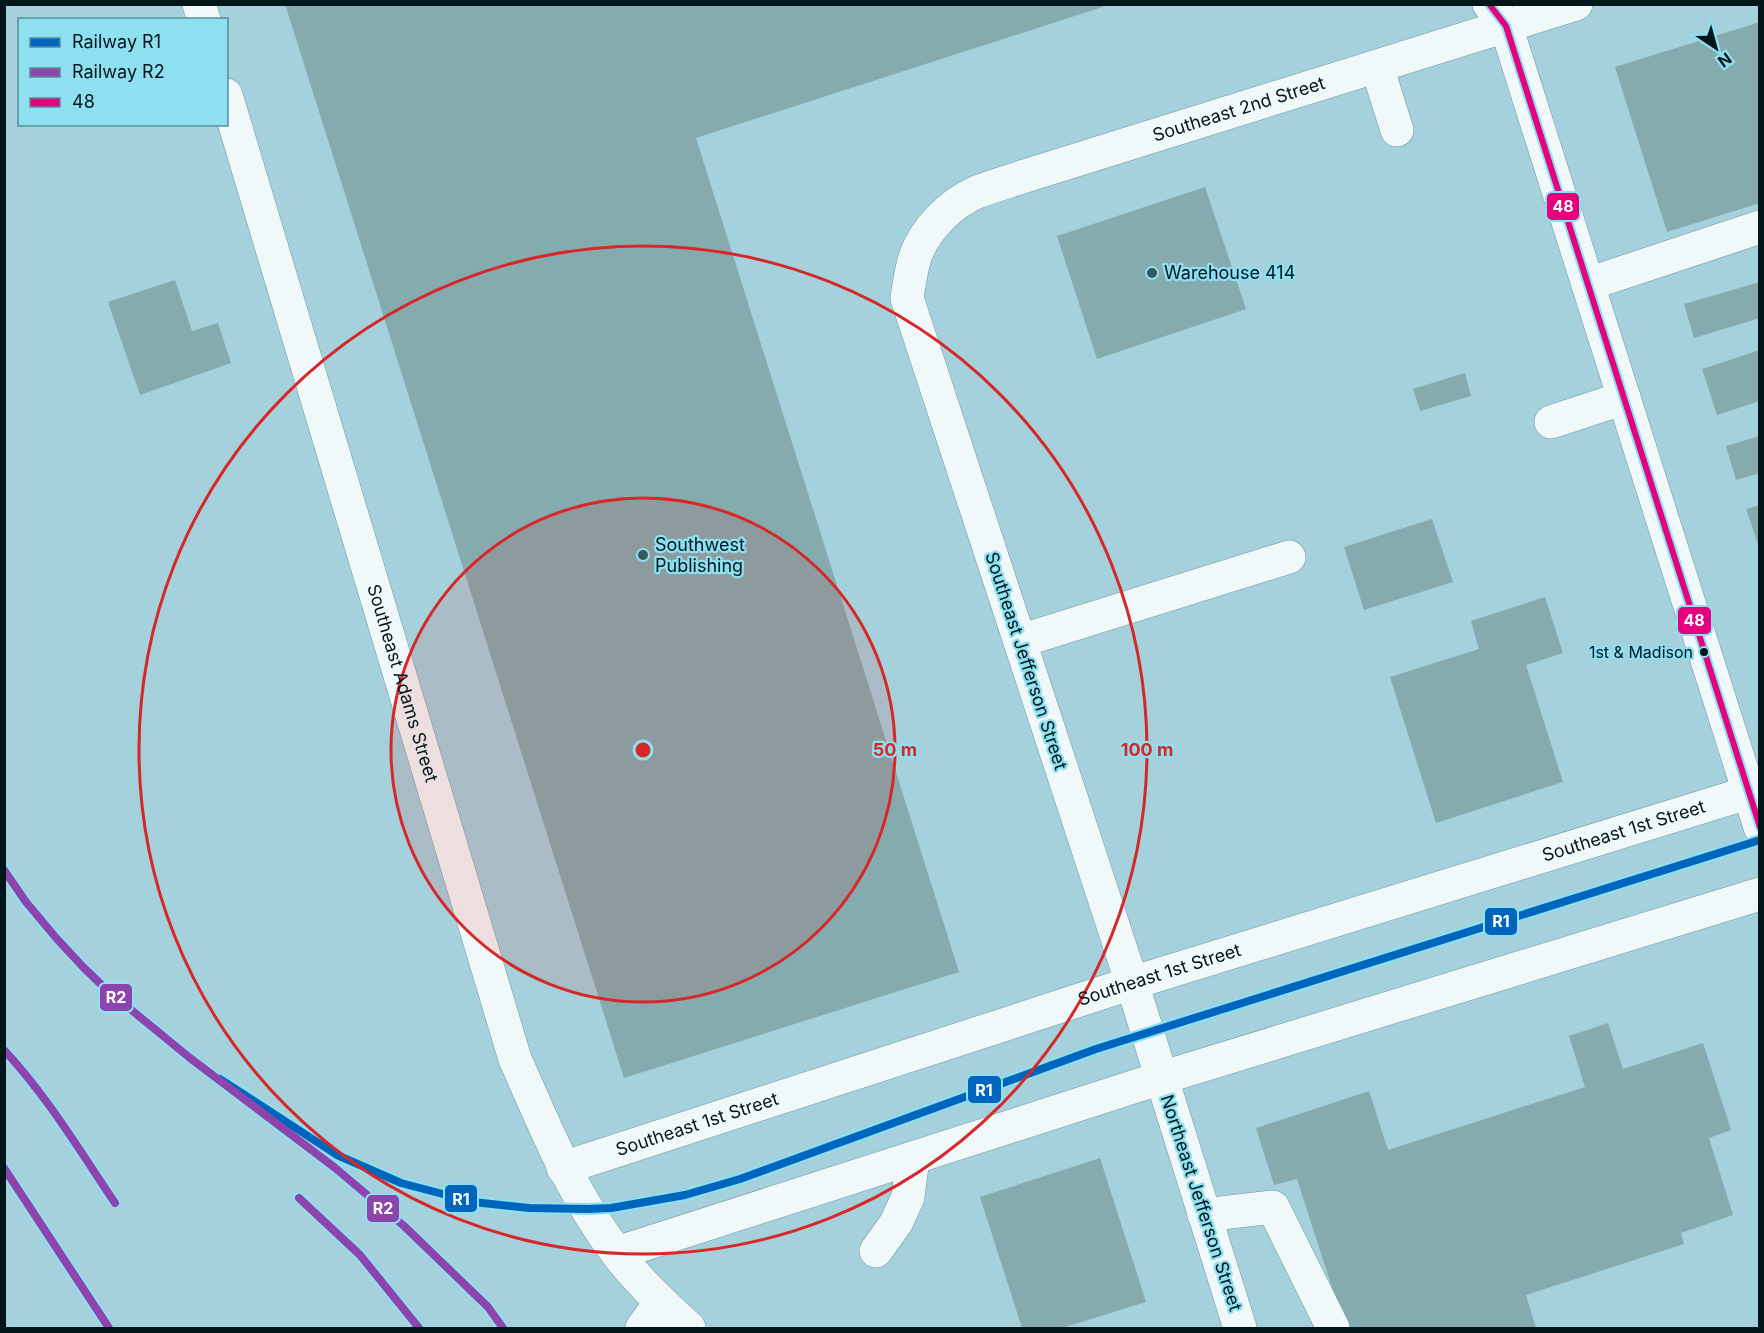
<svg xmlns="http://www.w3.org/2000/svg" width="1764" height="1333" viewBox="0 0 1764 1333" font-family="Inter,sans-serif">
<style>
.building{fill:#85abaf}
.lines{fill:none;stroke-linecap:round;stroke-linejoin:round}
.minor-casing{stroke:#72979f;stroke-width:34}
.minor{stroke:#f1f8fa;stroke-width:33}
.bus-1-casing{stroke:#8ee0f1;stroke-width:10}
.bus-1{stroke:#e5007d;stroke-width:6}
.rail-1-casing{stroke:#8ee0f1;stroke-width:12}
.rail-2-casing{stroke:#8ee0f1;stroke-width:12}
.rail-1{stroke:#0065bd;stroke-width:8}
.rail-2{stroke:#8e44ad;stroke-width:8}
.ring{fill:none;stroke:#d62828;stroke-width:3}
.poi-dot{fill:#39575e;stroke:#8ee0f1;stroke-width:2}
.bus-dot{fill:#00161b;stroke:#8ee0f1;stroke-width:2}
.labels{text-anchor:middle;stroke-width:4.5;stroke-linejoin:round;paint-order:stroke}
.bus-label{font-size:16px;fill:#00161b;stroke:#8ee0f1;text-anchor:end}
.street-label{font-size:18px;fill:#00161b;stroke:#8ee0f1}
.poi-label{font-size:18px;fill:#00161b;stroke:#8ee0f1;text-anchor:start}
.centre{fill:#d62828;stroke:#8ee0f1;stroke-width:3}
.ring-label{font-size:18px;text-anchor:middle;font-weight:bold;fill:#d62828;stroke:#8ee0f1;stroke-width:4.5;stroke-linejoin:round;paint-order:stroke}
.line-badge{stroke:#8ee0f1;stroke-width:2}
.badge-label{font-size:16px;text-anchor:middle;font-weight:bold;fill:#fff}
</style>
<rect width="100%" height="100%" fill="#a4d1db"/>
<g class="building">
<path d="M285,4H1112L696,138L959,972L624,1078Z"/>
<path d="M1760,22V203L1667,232L1615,67Z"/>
<path d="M1205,187L1246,309L1097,359L1057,236Z"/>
<path d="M175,280L192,331L218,323L231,363L140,395L108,302Z"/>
<path d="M1760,282V318L1694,338L1684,304Z"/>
<path d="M1760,350V401L1717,415L1702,369Z"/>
<path d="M1465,373L1471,396L1420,411L1413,389Z"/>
<path d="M1760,436V473L1736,480L1726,446Z"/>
<path d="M1760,505V543L1758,544L1746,509Z"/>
<path d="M1432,519L1453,582L1364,610L1344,547Z"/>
<path d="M1545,597L1563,653L1526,665L1563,782L1436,823L1390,677L1479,649L1471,621Z"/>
<path d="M1608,1023L1623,1069L1703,1043L1731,1130L1709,1138L1733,1215L1681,1233L1684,1244L1526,1295L1536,1328H1345L1297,1179L1274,1185L1256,1128L1369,1091L1388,1150L1585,1087L1569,1036Z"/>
<path d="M1100,1158L1146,1302L1062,1328H1022L980,1197Z"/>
</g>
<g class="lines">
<defs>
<g id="minor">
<path d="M199,4L204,20"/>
<path d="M1489,4L1506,26L1760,827"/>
<path d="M1377,67L1397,130"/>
<path id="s1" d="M226,95L515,1059C545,1126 571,1193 616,1252C637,1280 664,1305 689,1328"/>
<path d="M1588,284L1760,227"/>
<path d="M1551,422L1624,398"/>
<path d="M1020,641L1289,557"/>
<path id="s2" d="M563,1168L1132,983L1760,789"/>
<path d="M1204,1215L1273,1207L1333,1328"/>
<path d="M876,1251L896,1223L908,1197L913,1158"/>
<path d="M617,1253L1161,1078L1760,894"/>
<path d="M642,1328L661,1302"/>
<path id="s3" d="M1240,1328L1132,983L907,298C909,284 911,271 915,257C925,229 950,204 977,192C993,186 1010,181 1025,176L1576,4"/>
</g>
</defs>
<use href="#minor" class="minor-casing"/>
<use href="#minor" class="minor"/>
<defs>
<path id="bus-1" d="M1489,4L1506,26L1760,827"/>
</defs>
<use href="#bus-1" class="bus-1-casing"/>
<use href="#bus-1" class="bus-1"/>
<defs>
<path id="rail-1" d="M220,1079L337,1155L401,1183L473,1202L529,1208L588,1209L611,1208L685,1195L740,1179L1096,1049L1760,840"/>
<g id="rail-2">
<path d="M4,870L26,902L57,939L84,968L107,990L190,1058L334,1167L404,1226L488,1307L503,1328"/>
<path d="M4,1050C47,1096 80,1151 115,1203"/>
<path d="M4,1168L109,1328"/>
<path d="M299,1198L360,1255L419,1328"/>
</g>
</defs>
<use href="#rail-1" class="rail-1-casing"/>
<use href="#rail-2" class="rail-2-casing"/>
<use href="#rail-1" class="rail-1"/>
<use href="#rail-2" class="rail-2"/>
</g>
<circle cx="643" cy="750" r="252" fill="#d62828" fill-opacity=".12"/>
<g class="ring">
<circle cx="643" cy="750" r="252"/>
<circle cx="643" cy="750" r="504"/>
</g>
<g class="poi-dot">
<circle cx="1152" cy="273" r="6"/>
<circle cx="643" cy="555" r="6"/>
</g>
<circle class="bus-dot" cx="1704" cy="652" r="5"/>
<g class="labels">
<g class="bus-label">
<text x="1693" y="658">1st &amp; Madison</text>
</g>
<g class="street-label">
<text dy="6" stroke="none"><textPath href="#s3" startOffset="1491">Southeast 2nd Street</textPath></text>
<text transform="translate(1026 661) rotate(72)" y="6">Southeast Jefferson Street</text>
<text dy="6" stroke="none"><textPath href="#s1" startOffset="614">Southeast Adams Street</textPath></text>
<text dy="6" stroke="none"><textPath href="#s2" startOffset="1113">Southeast 1st Street</textPath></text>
<text dy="6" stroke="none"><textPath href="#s2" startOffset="627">Southeast 1st Street</textPath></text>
<text dy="6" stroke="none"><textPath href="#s2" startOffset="141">Southeast 1st Street</textPath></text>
<text transform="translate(1201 1203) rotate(72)" y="6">Northeast Jefferson Street</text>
</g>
<g class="poi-label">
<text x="1164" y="279">Warehouse 414</text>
<text x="655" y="551">Southwest<tspan x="655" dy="21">Publishing</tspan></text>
</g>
</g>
<circle cx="643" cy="750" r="9" class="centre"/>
<g class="ring-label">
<text x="895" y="756">50 m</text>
<text x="1147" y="756">100 m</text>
</g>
<g class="line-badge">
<rect x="1546" y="192" width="34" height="29" rx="6" fill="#e5007d"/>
<rect x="1677" y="606" width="35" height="29" rx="6" fill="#e5007d"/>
<rect x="1484" y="907" width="34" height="29" rx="6" fill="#0065bd"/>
<rect x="99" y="983" width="34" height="29" rx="6" fill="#8e44ad"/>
<rect x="967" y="1075" width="35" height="29" rx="6" fill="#0065bd"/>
<rect x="444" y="1184" width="34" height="29" rx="6" fill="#0065bd"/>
<rect x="366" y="1194" width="34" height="29" rx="6" fill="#8e44ad"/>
</g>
<g class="badge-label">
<text x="1563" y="212">48</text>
<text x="1694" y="626">48</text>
<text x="1501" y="927">R1</text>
<text x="116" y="1003">R2</text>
<text x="984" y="1096">R1</text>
<text x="461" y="1205">R1</text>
<text x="383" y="1214">R2</text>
</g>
<rect width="1764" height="1333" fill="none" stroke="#00161b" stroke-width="12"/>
<rect x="18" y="18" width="210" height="108" fill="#8ee0f1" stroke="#558f9b" stroke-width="1.5"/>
<rect x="30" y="38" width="30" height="9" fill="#0065bd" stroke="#558f9b" stroke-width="1.5"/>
<text x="72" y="48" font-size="18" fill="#00161b">Railway R1</text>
<rect x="30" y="68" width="30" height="9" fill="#8e44ad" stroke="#558f9b" stroke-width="1.5"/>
<text x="72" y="78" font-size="18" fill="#00161b">Railway R2</text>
<rect x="30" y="98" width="30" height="9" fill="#e5007d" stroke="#558f9b" stroke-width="1.5"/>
<text x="72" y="108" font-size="18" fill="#00161b">48</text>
<g transform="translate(1716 48) rotate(144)" stroke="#8ee0f1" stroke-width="4.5" paint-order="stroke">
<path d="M0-4.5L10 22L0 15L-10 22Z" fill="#00161b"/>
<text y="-9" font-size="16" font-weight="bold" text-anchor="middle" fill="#00161b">N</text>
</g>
</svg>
